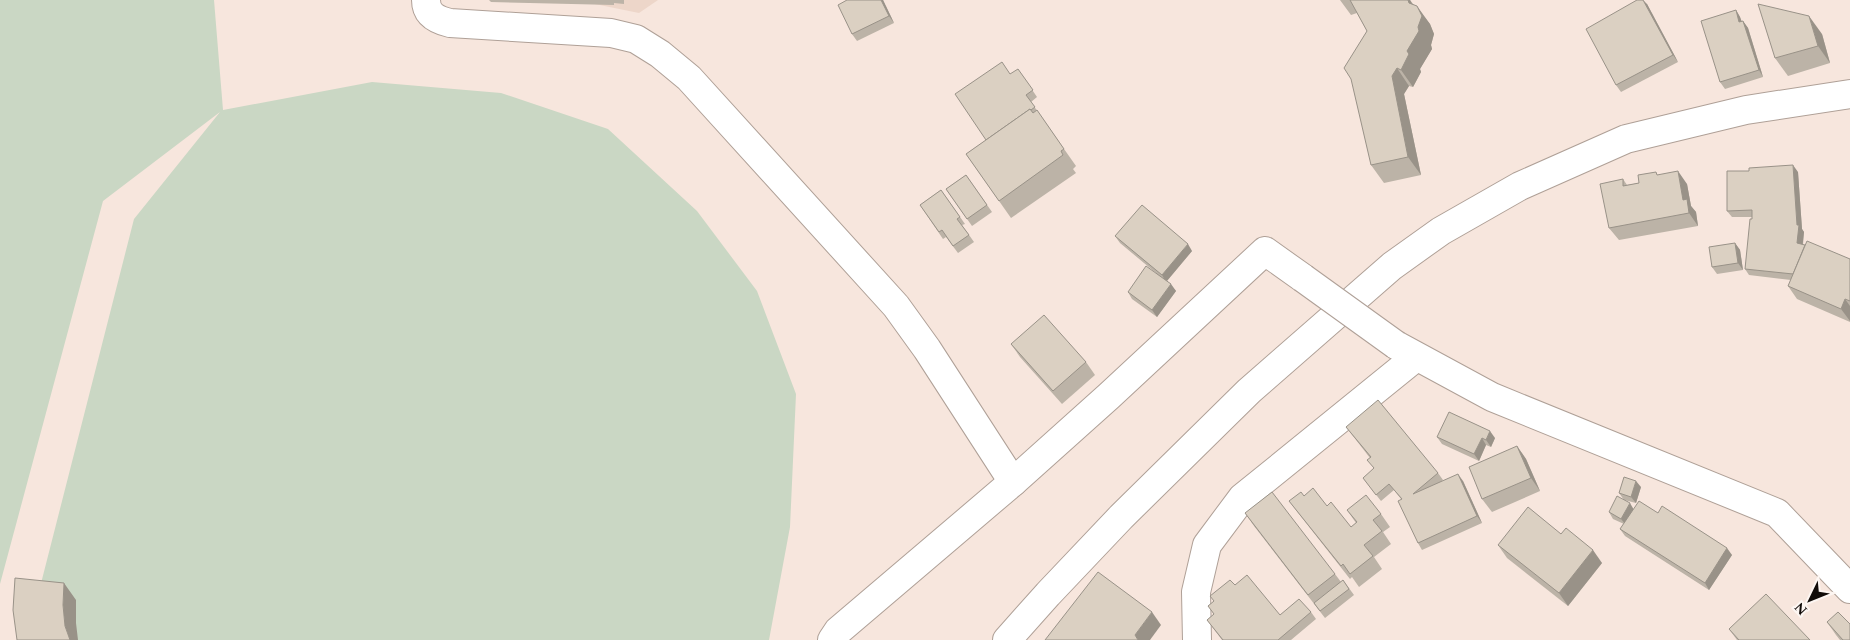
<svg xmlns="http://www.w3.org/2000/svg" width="1850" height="640" viewBox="0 0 1850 640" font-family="Spectral,serif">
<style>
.built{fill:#edd6c9}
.green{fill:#cad7c4}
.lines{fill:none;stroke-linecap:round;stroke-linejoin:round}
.minor-casing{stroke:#afa097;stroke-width:30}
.minor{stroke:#fff;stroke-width:28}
.minor-bridge-casing{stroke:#afa097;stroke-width:30;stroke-linecap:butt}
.minor-bridge{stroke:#fff;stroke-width:28}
.wall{fill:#bcb3a7}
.shaded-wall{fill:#999288}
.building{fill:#dbd0c2;stroke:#999288}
</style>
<rect width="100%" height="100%" fill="#f7e6dd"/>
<path class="built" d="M575,0H658L639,13Z"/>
<path class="green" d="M0,0H214L223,110L372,82L501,93L608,129L697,211L757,291L796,394L790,527L769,640H37L36,603L134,219L220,112L103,201L0,584Z"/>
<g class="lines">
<defs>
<g id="minor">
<path d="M426,0C426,15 437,20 450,23L611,33L636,39L660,54L689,78L896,306L927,349L1013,482"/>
<path d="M1396,345L1492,397L1777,513L1850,589"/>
<path d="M832,640L838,631L1013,482L1109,396L1265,251L1303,278"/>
<path d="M1007,640L1048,594L1121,517L1249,391L1392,266L1441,231L1520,186L1626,139L1746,110L1850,94"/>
<path d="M1197,640L1196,592L1207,545L1242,498L1416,357"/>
</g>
</defs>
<use href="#minor" class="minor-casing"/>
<use href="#minor" class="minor"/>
<defs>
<path id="minor-bridge" d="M1303,278L1396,345"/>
</defs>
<use href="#minor-bridge" class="minor-bridge-casing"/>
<use href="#minor-bridge" class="minor-bridge"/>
</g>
<g class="wall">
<path d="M489,0H624V4L614,3V5L491,2Z"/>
<path d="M847,0H883L894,23L857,41L852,34Z"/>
<path d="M1340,0H1410L1413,4L1430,24L1434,34L1431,45L1432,49L1420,69L1421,72L1413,87L1409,86L1404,94L1421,175L1384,183L1371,165L1367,31L1357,13L1351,15Z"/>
<path d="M1647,4L1678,62L1621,92L1616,85Z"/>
<path d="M1736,10L1740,17L1742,22L1743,21L1748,28L1763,77L1725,89L1720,82Z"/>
<path d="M1822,34L1830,63L1788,76L1775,58Z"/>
<path d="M1018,69L1037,97L1031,102L1076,166L1073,169L1076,173L1011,218L966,154L986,140Z"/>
<path d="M1798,172L1802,229L1804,232L1803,245L1850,259V322L1797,299L1788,286L1791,280L1749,275L1745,269L1752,217H1732L1727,211Z"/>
<path d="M966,175L992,212L972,226L946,189Z"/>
<path d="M1658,175L1687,184L1691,206L1696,212L1698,226L1619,240L1609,228L1623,179L1627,185L1639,183Z"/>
<path d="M941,190L965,224L962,225L974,242L958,253L946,237L943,239L920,205Z"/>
<path d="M1115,236L1192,251L1167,281L1176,291L1157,317L1132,299L1128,292L1156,273L1120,243Z"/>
<path d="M1735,243L1740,250L1743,270L1717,274L1712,267Z"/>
<path d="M1011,344L1086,362L1095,375L1062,404L1020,357Z"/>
<path d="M1346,427L1438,473L1443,480L1441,482L1463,481L1482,523L1422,550L1418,543L1401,499L1394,490L1381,501L1363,478L1374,469L1370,458Z"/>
<path d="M1437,437L1495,438L1491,447L1486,445L1479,461L1442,444Z"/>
<path d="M1517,446L1526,459L1540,491L1492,512L1482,499Z"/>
<path d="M1641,487L1636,503L1624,500L1619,493Z"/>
<path d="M1304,496L1327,506L1351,527L1356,523L1347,510L1381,514L1390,527L1383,532L1391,544L1374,557L1382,569L1359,587L1352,577L1350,579L1299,514L1289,501Z"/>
<path d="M1634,509L1658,513L1732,555L1709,590L1625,536L1620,529L1624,524L1613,519L1609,512Z"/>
<path d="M1245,513L1335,574L1341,582L1343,580L1354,595L1325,618L1254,526Z"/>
<path d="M1561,534L1602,563L1568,606L1507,558L1498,545Z"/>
<path d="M1235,585L1280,615L1311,612L1316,619L1291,640H1222L1207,620L1214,614L1208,606Z"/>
<path d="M1827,622L1850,640H1840L1836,635Z"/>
<path d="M1729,629L1810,640H1737Z"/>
</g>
<g class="shaded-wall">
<path d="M881,0H883L894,23L889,16Z"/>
<path d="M1408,0H1410L1421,19L1417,6L1430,24L1434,34L1431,45L1432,49L1420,69L1421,72L1413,87L1401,70L1407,51Z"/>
<path d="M1643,0L1647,4L1678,62L1673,55Z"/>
<path d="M1736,10L1740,17L1744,29L1739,22Z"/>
<path d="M1809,16L1822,34L1830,63L1818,46Z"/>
<path d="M1743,21L1748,28L1763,77L1759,70Z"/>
<path d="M1397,68L1409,86L1404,94L1421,175L1408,157L1392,76Z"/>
<path d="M1793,165L1798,172L1802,229L1804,232L1802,250L1797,243V225Z"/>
<path d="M1678,171L1687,184L1691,206L1696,212L1698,226L1689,213L1683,200Z"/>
<path d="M1735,243L1740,250L1743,270L1738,263Z"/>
<path d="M1188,244L1192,251L1166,282L1162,275Z"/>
<path d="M1171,284L1176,291L1157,317L1152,310Z"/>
<path d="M1845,299L1850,306V321L1841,309Z"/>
<path d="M1490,431L1495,438L1491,447L1486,440Z"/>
<path d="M1482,438L1486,445L1479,461L1474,454Z"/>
<path d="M1517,446L1526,459L1540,491L1531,478Z"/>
<path d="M1458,474L1463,481L1482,523L1477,516Z"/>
<path d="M1636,481L1641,487L1636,503L1631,497Z"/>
<path d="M1630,503L1634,510L1626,525L1621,519Z"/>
<path d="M1727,548L1732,555L1709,590L1705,583Z"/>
<path d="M1593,550L1602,563L1568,606L1559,593Z"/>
<path d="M64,583L76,600V623L78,640H70L65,626L63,605Z"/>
<path d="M1152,612L1161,625L1150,640H1138L1135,635Z"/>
</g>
<g class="building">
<path d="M847,0H881L889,16L852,34L838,5Z"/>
<path d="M1350,0H1408L1409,3L1417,6L1422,16L1418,27L1419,31L1407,51L1409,54L1401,70L1397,68L1392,76L1408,157L1371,165L1351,79L1344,68L1367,31Z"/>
<path d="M1637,0H1643L1673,55L1616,85L1586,29Z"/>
<path d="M1758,4L1809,16L1818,46L1775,58Z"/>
<path d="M1736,10L1739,22L1743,21L1759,70L1720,82L1701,21Z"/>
<path d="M1002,62L1010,74L1018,69L1033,90L1026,95L1035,107L1031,110L1030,109L986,140L955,94Z"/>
<path d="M1030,109L1033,113L1037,110L1064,149L1061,151L1063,155L999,201L966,154Z"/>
<path d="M1793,165L1797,225H1799L1797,243L1805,245L1793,274L1745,269L1750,219H1752V210L1727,211V171H1749V168Z"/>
<path d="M1678,171L1683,200L1687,199L1689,213L1609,228L1600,184L1623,179V186L1639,183L1638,175L1656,172L1657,175Z"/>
<path d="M966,175L987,205L967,219L946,189Z"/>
<path d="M941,190L960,217L957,219L969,235L953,246L942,230L939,232L920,205Z"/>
<path d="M1142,205L1188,244L1162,275L1115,236Z"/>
<path d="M1807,241L1850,259V301L1845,299L1841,309L1788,286Z"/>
<path d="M1735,243L1738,263L1712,267L1709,247Z"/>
<path d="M1146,266L1171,284L1152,310L1128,292Z"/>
<path d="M1044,315L1086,362L1053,391L1011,344Z"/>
<path d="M1378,400L1438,473L1413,494L1458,474L1477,516L1418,543L1398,501L1402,499L1389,484L1376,495L1363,478L1374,468L1367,460L1371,457L1346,427Z"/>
<path d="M1449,412L1490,431L1486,440L1482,438L1474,454L1437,437Z"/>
<path d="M1517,446L1531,478L1482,499L1469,467Z"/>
<path d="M1624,477L1636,481L1631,497L1619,493Z"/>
<path d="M1313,488L1327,506L1331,502L1351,527L1357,522L1347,510L1366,495L1381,514L1373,520L1382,531L1364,545L1373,556L1350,574L1343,564L1341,566L1289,501L1301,492L1304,496Z"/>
<path d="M1272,492L1335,574L1308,595L1245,513Z"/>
<path d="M1617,496L1630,503L1621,519L1609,512Z"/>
<path d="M1639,501L1658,513L1662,506L1727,548L1705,583L1620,529Z"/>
<path d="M1528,507L1561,534L1566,528L1593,550L1559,593L1498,545Z"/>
<path d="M1098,572L1152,612L1135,635L1138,640H1045Z"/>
<path d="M1247,575L1280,615L1299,599L1311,612L1278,640H1223L1207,620L1214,614L1208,606L1214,601L1210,596L1230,580L1235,585Z"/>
<path d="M15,578L64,583L63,605L65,626L70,640H17L13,610Z"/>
<path d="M1343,580L1349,589L1320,611L1314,603Z"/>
<path d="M1766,594L1810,640H1739L1729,629Z"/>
<path d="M1838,612L1850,624V640H1843L1827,622Z"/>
</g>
<g transform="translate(1810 600) rotate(227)" stroke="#fdf6f2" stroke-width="4" paint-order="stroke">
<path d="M0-4L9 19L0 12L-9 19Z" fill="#110c09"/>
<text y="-8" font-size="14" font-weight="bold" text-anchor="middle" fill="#110c09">N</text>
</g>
</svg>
